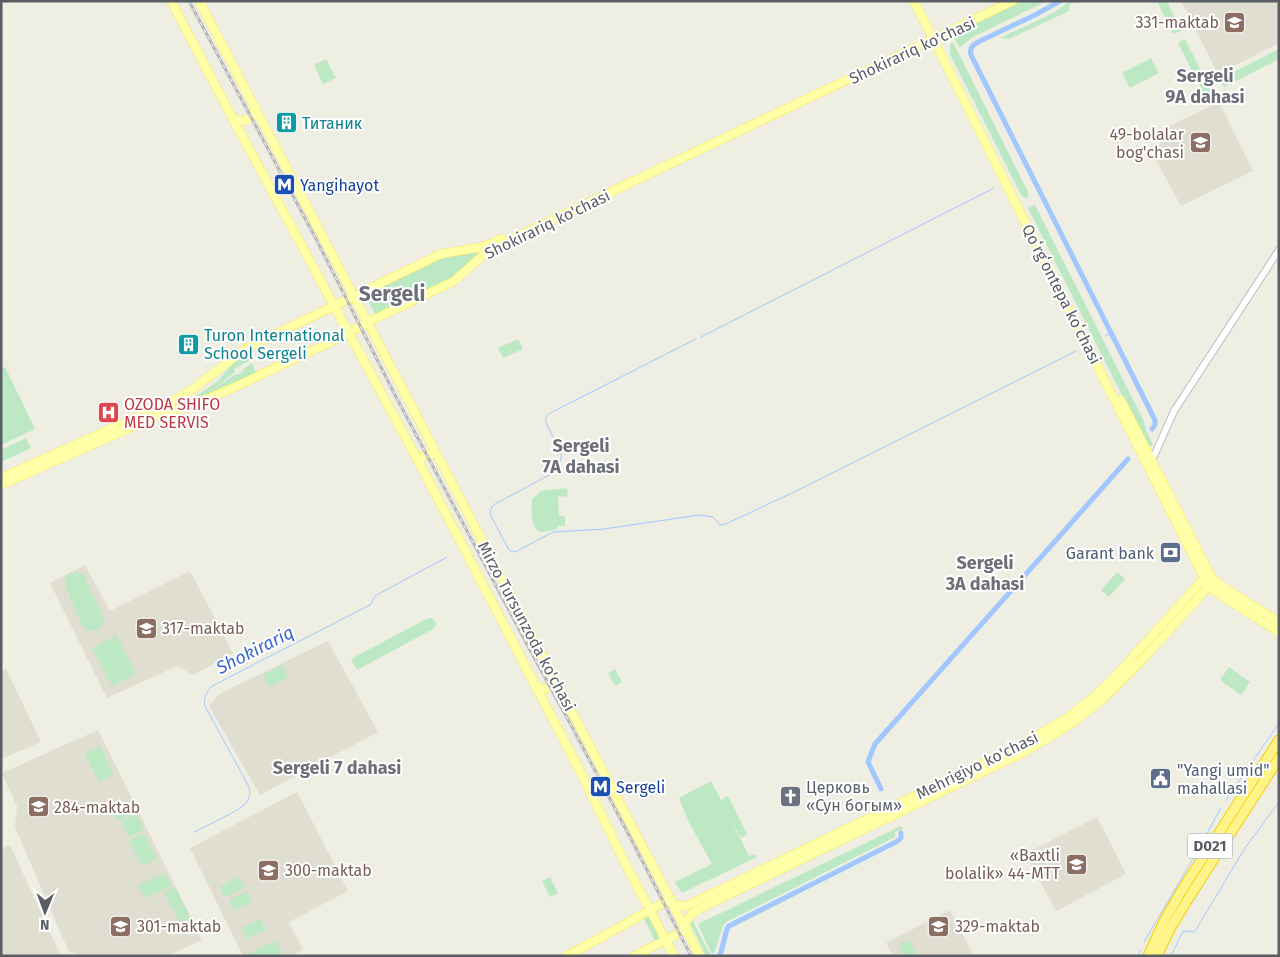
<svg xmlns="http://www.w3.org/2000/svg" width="1280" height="957" viewBox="0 0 1280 957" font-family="'Fira Sans',sans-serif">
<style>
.education{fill:#dfded1}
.green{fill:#bce9c4}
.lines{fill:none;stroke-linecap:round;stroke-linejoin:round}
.stream{stroke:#a2c7ff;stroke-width:1}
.canal{stroke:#a2c7ff;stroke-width:5}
.minor-casing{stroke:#babcc3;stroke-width:8}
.major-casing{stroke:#fde94d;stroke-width:9}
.highway-casing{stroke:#f1cd00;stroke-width:11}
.minor{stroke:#fff;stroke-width:6}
.major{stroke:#ffffa7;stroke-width:8}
.highway{stroke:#fff489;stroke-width:9}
.rail-casing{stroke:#b6b6b8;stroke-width:3}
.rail{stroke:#fff;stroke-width:1;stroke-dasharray:4;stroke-linecap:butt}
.labels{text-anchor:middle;stroke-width:4;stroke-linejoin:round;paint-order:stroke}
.shield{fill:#fff;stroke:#8c8e93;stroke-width:1}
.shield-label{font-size:15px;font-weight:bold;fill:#5b5d65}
.education-label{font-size:16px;fill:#785e54;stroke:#fff;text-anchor:start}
.street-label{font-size:16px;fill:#5b5d65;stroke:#fff}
.culture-label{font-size:16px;fill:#0d838f;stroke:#fff;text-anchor:start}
.transit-label{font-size:16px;fill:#164399;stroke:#fff;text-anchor:start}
.health-label{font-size:16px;fill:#be3a42;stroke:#fff;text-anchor:start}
.service-label{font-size:16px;fill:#4e5e75;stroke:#fff;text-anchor:end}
.worship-label{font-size:16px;fill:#5b616d;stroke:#fff;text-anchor:start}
.neighbourhood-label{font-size:18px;font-weight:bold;fill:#6c6f77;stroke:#fff}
.water-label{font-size:18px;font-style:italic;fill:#3a6acd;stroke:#fff}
.district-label{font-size:21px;font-weight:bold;fill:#6c6f77;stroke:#fff}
</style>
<rect width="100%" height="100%" fill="#efeee2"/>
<g class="education">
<path d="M1181,1H1279V43L1218,74Z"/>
<path d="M1219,102L1253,171L1181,206L1155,158L1165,128Z"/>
<path d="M85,565L110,611L190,571L233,653L193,675L177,666L107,698L50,583Z"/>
<path d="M328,641L378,732L260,795L209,706L219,694Z"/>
<path d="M6,669L41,742L1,759V672Z"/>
<path d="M98,730L202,940L167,956H79L77,954L69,952L15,827L17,806L2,773Z"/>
<path d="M297,792L348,891L289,922L303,950L291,956H243L190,848Z"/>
<path d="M1097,817L1126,874L1056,911L1025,854Z"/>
<path d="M10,845L60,954L56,956H1V849Z"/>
<path d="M950,910L974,956H889L892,954L886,943Z"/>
</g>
<g class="green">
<path d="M1022,1H1047L975,36C970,38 964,46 959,47L953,35Z"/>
<path d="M1071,1H1076L1069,5V11L1009,39L1000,38L1053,13Z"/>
<path d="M1157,1H1167L1181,31L1173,34Z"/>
<path d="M1185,39L1200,69L1193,73L1178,43Z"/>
<path d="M953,42L1028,192L1029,196L1025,198L1021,195L950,54V44Z"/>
<path d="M1279,49V59L1224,87L1220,79Z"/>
<path d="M1151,58L1159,73L1130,88L1122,73Z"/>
<path d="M326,59L336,78L323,84L314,65Z"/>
<path d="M1205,78L1211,91L1204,95L1198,81Z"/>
<path d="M1035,205L1143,419L1146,430L1153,444L1151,446L1148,447L1028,208Z"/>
<path d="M481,252L453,277L375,314L365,295L445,257Z"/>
<path d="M518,339L523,349L503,358L498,348Z"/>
<path d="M249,356L250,360L234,369L235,372L211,391L236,374L237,375L244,371L243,369L252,363L256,373L214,393L196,399L195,397L218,381L235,361Z"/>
<path d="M5,367L35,429L1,445V368Z"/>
<path d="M26,438L31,448L1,462V450Z"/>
<path d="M567,488L568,496L558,497L559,516H565V526H557V529C552,530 545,532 541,532C529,529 532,507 532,499L541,491Z"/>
<path d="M76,572L84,575L104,620L100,628L92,631L83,627L64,583L67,575Z"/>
<path d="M1117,572L1125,579L1109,597L1101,590Z"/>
<path d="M431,618L434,620L436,624L433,629L357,670L351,659L426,619Z"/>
<path d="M116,635L136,673L112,686L92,648Z"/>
<path d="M282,665L288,677L269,687L263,675Z"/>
<path d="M1229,667L1250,682L1241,695L1220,680Z"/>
<path d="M615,669L622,682L615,686L608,673Z"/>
<path d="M100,746L114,775L99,782L85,754Z"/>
<path d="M711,781L721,800L728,796L747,834L741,838L730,818L749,856L755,854L757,857L682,893L675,882L712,864L689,822L679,798Z"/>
<path d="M132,805L136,813L118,821L114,814Z"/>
<path d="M136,814L144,829L129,837L121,822Z"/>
<path d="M901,826L903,829L895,832V837L726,922L723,926L714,953H711L698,924Z"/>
<path d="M144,833L157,859L142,866L129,840Z"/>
<path d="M166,873L172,886L144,898L138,885Z"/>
<path d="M239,877L245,887L225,897L220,887Z"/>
<path d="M550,877L558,893L550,897L542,881Z"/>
<path d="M175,887L184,905L173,910L164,892Z"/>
<path d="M247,891L252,901L234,911L229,900Z"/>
<path d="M185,906L190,918L179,923L174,911Z"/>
<path d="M649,916L660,939L655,941L644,919Z"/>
<path d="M260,919L266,930L247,939L241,928Z"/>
<path d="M692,920L711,956H706L693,929L691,926Z"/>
<path d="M276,940L283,956H249L248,954Z"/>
<path d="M909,940L917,956H904L899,945Z"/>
</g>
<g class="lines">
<g class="stream">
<path d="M1105,336L1111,333"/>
<path d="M701,337L994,188"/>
<path d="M696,339L550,413C546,416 545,419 546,423L561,453V459L555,472L495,504L491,508L490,514L509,550L512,552L517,551L553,532L604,529L699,515L713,517L719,524L722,525L728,523L794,492L1076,351"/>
<path d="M1226,800L1279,723"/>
<path d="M194,832C206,826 239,811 246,803C250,798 250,793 249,787L205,706C203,698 207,692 212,686L364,608L370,605L375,596L447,557"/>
<path d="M1144,942L1190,864L1221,808"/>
<path d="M1138,956L1140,951"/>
<path d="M1171,956L1183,931L1194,932L1197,928L1245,848L1279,802"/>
</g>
<g class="canal">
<path d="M1060,1L1035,15L978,42C973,45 969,48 971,55L1155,420V425L1152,429"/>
<path d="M881,789L868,762L875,744L1128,459"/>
<path d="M720,956L727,929L729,926L896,842L901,838V833"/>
</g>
<defs>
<path id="minor" d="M1150,461L1154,456L1174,411L1279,250"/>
<g id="major">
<path d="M171,1L233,119L422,468L582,775L624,861L674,956"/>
<path d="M199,1L700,956"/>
<path d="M914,1L1204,578L1209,586L1216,592L1279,632"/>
<path d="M233,119C244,123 253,120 256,108"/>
<path d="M1121,400L1209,573L1214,580L1220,585L1279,622"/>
<path d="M418,461C424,454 428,453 436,455"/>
<path d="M1,478L175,400L193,389L245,349L441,254L482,247L502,239"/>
<path d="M1,485L157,416L199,402L228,390L337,339L368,322L454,281L484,254L499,245L1013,1"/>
<path d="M536,687C545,691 551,688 554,679"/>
<path d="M674,905L686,906L695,902L1025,743L1067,718L1089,701L1113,679L1207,575"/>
<path d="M684,925L691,915L699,909L1024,752L1071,724L1104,698L1142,660L1209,586"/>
<path d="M566,956C602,938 636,917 671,899"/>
<path d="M634,956L687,929"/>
</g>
<g id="highway">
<path d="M1148,956L1163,923L1182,890L1279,740"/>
<path d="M1157,956L1170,929L1190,896L1279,758"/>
</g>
</defs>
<use href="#minor" class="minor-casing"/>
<use href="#major" class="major-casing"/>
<use href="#highway" class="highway-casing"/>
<use href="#minor" class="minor"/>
<use href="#major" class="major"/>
<use href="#highway" class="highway"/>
<defs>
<path id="rail" d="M189,1L316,239L394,393L530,650L572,727L631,839L691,956"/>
</defs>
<use href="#rail" class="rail-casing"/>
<use href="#rail" class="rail"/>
</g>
<defs>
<symbol id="school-square" viewBox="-11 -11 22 22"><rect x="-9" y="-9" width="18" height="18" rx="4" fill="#8d6e63" stroke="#fff"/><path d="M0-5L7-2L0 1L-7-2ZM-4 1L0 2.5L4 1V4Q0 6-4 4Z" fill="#fff"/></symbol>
<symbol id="building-square" viewBox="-11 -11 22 22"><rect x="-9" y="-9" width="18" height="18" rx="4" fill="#0f9aa8" stroke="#fff"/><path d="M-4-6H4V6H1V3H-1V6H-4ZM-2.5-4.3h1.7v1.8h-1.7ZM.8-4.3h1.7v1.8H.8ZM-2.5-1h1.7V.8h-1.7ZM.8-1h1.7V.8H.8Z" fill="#fff"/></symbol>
<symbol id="metro-square" viewBox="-11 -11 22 22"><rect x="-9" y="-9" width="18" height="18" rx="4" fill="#1a4fb4" stroke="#fff"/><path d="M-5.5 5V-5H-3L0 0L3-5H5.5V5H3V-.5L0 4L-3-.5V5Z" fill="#fff"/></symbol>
<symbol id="hospital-square" viewBox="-11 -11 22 22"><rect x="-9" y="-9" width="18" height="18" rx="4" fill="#e0444e" stroke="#fff"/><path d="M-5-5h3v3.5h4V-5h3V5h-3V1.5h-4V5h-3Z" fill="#fff"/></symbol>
<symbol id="bank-square" viewBox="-11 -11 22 22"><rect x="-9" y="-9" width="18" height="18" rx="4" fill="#5c6f8a" stroke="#fff"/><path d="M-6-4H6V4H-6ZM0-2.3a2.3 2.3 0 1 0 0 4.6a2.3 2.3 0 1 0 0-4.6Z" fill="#fff"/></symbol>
<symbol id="civic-square" viewBox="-11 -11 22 22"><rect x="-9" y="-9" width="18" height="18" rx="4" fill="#5c6f8a" stroke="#fff"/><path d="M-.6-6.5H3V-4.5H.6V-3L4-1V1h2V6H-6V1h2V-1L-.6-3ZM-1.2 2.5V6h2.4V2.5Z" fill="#fff"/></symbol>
<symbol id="church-square" viewBox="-11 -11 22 22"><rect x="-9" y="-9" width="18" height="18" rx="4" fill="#6b7280" stroke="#fff"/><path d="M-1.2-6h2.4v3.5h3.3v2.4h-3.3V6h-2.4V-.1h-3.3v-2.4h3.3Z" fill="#fff"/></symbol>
</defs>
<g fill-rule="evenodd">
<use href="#school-square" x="1222" y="10" width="25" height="25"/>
<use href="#building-square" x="274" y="110" width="25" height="25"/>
<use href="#school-square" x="1188" y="130" width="25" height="25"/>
<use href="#metro-square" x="272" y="172" width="25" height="25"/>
<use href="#building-square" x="176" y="332" width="25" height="25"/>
<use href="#hospital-square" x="96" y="400" width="25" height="25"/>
<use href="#bank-square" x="1158" y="540" width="25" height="25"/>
<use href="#school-square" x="134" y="616" width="25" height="25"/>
<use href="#civic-square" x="1148" y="766" width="25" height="25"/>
<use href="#metro-square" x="588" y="774" width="25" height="25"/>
<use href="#church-square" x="778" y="784" width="25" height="25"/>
<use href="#school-square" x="26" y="794" width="25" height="25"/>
<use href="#school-square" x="1064" y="852" width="25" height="25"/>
<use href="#school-square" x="256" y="858" width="25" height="25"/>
<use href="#school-square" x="108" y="914" width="25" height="25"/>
<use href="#school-square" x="926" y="914" width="25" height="25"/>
</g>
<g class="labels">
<rect class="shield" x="1187.5" y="833.5" width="45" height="25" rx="4"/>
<g class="shield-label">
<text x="1210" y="851">D021</text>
</g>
<g class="education-label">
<text x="1219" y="28" text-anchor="end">331-maktab</text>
<text x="1184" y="140" text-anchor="end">49-bolalar<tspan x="1184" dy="18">bog'chasi</tspan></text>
<text x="162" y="634">317-maktab</text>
<text x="54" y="813">284-maktab</text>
<text x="1060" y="861" text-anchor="end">«Baxtli<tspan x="1060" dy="18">bolalik» 44-MTT</tspan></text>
<text x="285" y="876">300-maktab</text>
<text x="137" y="932">301-maktab</text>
<text x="955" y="932">329-maktab</text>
</g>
<g class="street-label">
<text transform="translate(912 50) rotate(-25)" y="6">Shokirariq ko'chasi</text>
<text transform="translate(547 224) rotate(-26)" y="6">Shokirariq ko'chasi</text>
<text transform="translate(1062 294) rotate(63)" y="6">Qoʻrgʻontepa koʻchasi</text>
<text transform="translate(527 626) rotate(62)" y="6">Mirzo Tursunzoda ko'chasi</text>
<text transform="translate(977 765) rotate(-26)" y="6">Mehrigiyo ko'chasi</text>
</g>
<g class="culture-label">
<text x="302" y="129">Титаник</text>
<text x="204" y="341">Turon International<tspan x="204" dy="18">School Sergeli</tspan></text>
</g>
<g class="transit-label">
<text x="300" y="191">Yangihayot</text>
<text x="616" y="793">Sergeli</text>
</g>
<g class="health-label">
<text x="124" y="410">OZODA SHIFO<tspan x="124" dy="18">MED SERVIS</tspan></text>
</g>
<g class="service-label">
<text x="1154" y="559">Garant bank</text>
<text x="1177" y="776" text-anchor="start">"Yangi umid"<tspan x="1177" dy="18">mahallasi</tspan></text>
</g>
<g class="worship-label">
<text x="806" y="793">Церковь<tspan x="806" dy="18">«Сун богым»</tspan></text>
</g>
<g class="neighbourhood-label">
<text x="1205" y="82">Sergeli<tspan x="1205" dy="21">9A dahasi</tspan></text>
<text x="581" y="452">Sergeli<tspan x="581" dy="21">7A dahasi</tspan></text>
<text x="985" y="569">Sergeli<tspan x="985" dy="21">3A dahasi</tspan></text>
<text x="337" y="774">Sergeli 7 dahasi</text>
</g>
<g class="water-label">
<text transform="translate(255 650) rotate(-27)" y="6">Shokirariq</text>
</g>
<g class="district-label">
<text x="392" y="301">Sergeli</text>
</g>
</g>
<rect width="1280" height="957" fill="none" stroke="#5b5d65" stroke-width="5"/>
<g transform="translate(45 912) rotate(181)" stroke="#ffffff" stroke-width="4" paint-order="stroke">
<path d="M0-4L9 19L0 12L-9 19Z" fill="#5b5d65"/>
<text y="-8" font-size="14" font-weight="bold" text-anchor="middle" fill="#5b5d65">N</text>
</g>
</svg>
